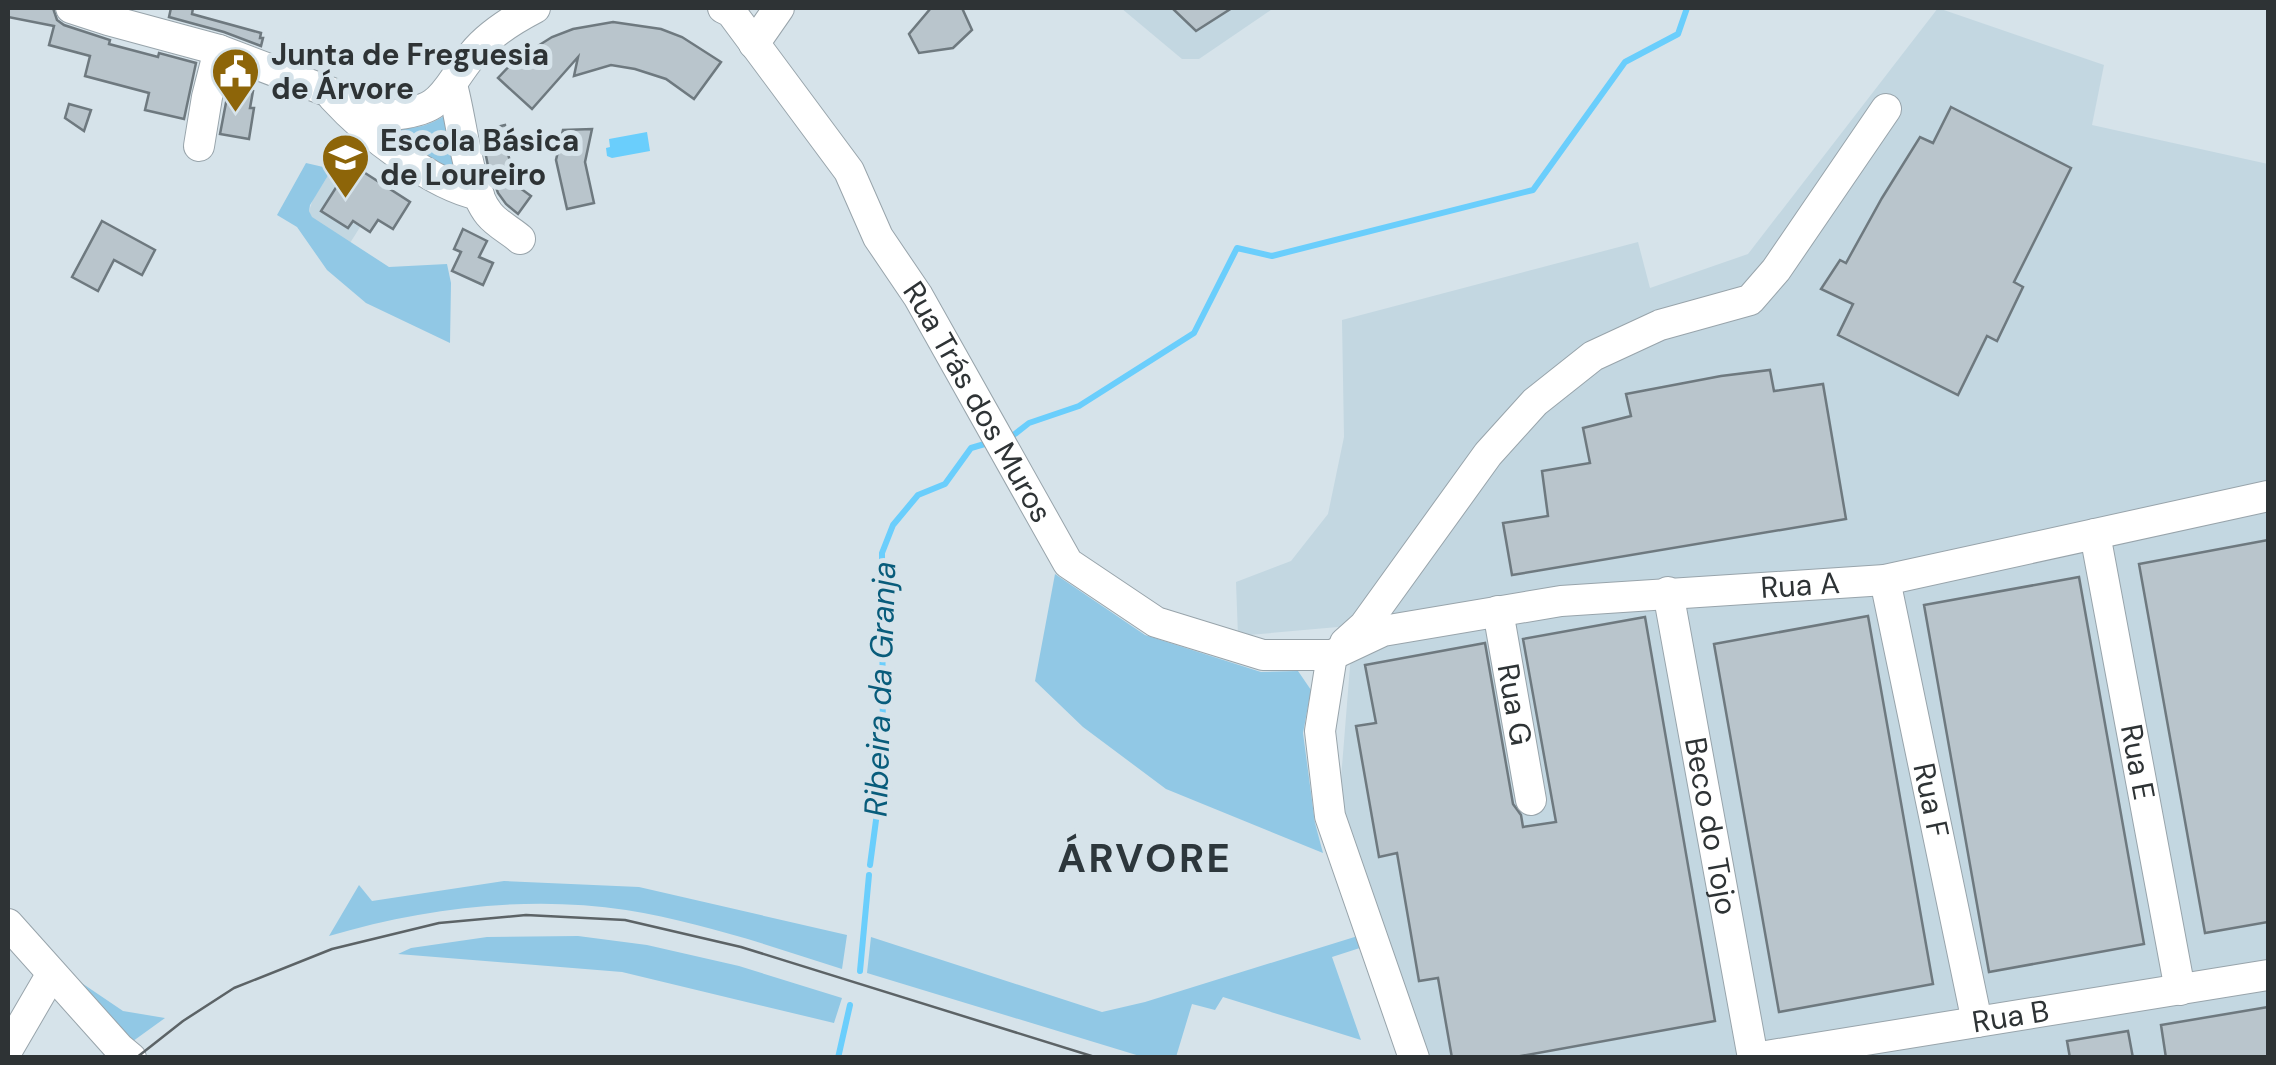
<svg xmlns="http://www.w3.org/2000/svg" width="2276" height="1065" viewBox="0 0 2276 1065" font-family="'DM Sans',sans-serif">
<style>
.built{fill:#c3d7e1}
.green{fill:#91c8e5}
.water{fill:#6acefc}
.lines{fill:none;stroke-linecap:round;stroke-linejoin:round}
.stream{stroke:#6acefc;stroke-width:6}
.building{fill:#b9c5cc;stroke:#6e797f;stroke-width:2.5}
.minor-casing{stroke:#98a4ab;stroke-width:32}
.minor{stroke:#fff;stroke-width:30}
.tram{stroke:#5c6366;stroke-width:2.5}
.labels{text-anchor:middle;stroke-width:10;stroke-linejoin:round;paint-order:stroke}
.poi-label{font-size:30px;font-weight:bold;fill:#2e3335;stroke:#d6e3ea;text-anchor:start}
.street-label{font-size:30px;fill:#2e3335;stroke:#d6e3ea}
.water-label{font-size:32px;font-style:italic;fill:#085c7b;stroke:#d6e3ea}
.district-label{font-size:40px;font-weight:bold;letter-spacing:2.5px;fill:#2d373c;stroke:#d6e3ea}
</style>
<rect width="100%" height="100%" fill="#d6e3ea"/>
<g class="built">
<path d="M1121,8H1274L1199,59H1182Z"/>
<path d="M1938,8L2104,65L2092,125L2268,164V1057H1426L1339,804L1351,654L1349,626L1238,636L1236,582L1291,561L1328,514L1344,437L1342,320L1638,242L1650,288L1748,254Z"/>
<path d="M340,157L386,186L350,243L311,217L309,211L313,199Z"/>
</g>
<g class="green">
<path d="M446,115L457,175L382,127C410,129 421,130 446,115Z"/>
<path d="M306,163L332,169L310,205L309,211L312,217L389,267L447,264L451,283L450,343L366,303L327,270L297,227L277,215Z"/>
<path d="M1055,574L1145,635L1261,672L1298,671L1311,690L1303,733L1315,823L1323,853L1166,789L1083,727L1035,681Z"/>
<path d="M504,881L639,887L847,935L842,969C771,946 700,922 626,910C529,895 423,908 329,936L359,885L372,901Z"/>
<path d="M1361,935L1366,946L1332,957L1361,1040L1223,997L1215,1010L1192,1004L1176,1057H1143L867,973L871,937L1102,1012L1145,1002Z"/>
<path d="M578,936L647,945L739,966L842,998L834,1023L622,972L398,954L411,948L487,937Z"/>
<path d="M61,969L123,1011L165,1018L129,1044Z"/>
</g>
<path class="water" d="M647,132L650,151L612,158L607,156L606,148L610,147L609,139Z"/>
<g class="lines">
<g class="stream">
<path d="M1011,437L1029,423L1079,406L1194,333L1237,248L1272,256L1533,190L1625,62L1678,34L1687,8"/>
<path d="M870,865L883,768L882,553L893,525L918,495L945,484L971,448L988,443"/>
<path d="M860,971L869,875"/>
<path d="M838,1058L850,1005"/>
</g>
</g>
<g class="building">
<path d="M8,8H53L57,20L64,25L110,40L109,44L158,57L159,53L196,63L184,119L145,110L149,93L85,76L90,56L49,45L54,26L8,17Z"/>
<path d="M171,8H193L192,14L261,33L260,38H263L261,46L224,32L169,17Z"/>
<path d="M931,8H962L972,30L953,48L919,53L909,34Z"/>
<path d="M1172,8H1232L1196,31Z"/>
<path d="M613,22L661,29L682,37L721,62L694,99L666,79L635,69L611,65L574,76L578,57L532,109L498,78L514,61L552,37L573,29Z"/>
<path d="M229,87L253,91L250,108H254L249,139L220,134Z"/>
<path d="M69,104L91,110L84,131L65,118Z"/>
<path d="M1951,107L2071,168L2014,282L2023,287L1997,341L1987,336L1958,395L1838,335L1853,304L1821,289L1840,260L1846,263L1882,198L1920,137L1933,143Z"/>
<path d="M505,125L513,153L508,154L511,165L494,169L531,196L518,214L506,204L498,193L488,166L481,131Z"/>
<path d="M592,129L585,162L594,203L567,209L556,160L563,130Z"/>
<path d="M351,164L410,202L393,229L378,220L370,232L353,221L348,228L321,211Z"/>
<path d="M102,221L155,250L142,275L114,260L98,291L72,277Z"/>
<path d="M463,229L487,241L479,257L493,263L483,285L452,271L461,252L454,249Z"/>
<path d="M1770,370L1774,391L1823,384L1846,519L1512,575L1503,523L1548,516L1542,471L1590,463L1583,428L1631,416L1626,394L1721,376Z"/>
<path d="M2268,540V922L2205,933L2139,564Z"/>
<path d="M2079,577L2144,944L1989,972L1924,605Z"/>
<path d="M1868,616L1933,984L1779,1012L1714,644Z"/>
<path d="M1645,617L1715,1021L1510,1058H1452L1438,978L1419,981L1397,853L1379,857L1356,726L1376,723L1365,665L1485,643L1513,804L1521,815L1523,827L1556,822L1523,639Z"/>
<path d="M2268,1007V1058H2166L2161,1025Z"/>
<path d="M2128,1031L2133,1058H2070L2067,1041Z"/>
</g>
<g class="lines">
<defs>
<g id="minor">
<path d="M71,8L108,20L219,50L390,115C446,111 442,92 473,54C489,34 512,20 535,8"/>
<path id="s1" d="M723,8L731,12L849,171L878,237L918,296L1068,563L1156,622L1263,655H1332L1383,631L1561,601L1885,580L2268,496"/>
<path d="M754,44L779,8"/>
<path d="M452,85C462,120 467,187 489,214C497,224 511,231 520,239"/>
<path d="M333,97C366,133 431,185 479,195"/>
<path d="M199,146L207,97L219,50"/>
<path id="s2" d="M2095,534L2180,990"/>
<path id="s3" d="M1885,580L1977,1022"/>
<path id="s4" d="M1668,592L1753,1058"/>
<path id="s5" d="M1498,611L1531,800"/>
<path d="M1345,643L1364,626L1488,454L1535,402L1593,356L1660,325L1750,300L1776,270L1886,109"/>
<path d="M1332,655L1320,731L1330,816L1414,1058"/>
<path d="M8,924L119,1048L131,1058"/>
<path d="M8,1049L51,975"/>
<path id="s6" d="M1754,1058L2268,975"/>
</g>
</defs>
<use href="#minor" class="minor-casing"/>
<use href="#minor" class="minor"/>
<path class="tram" d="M136,1058L183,1021L234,988L332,949L439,923L526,915L625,920L741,947L1098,1058"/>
</g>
<defs>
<symbol id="civic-pin" viewBox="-11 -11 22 30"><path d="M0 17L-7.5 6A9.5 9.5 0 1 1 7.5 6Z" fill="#8d6509" stroke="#d6e3ea"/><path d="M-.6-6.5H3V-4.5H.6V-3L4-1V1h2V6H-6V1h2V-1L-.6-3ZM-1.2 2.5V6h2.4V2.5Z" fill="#fff"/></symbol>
<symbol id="school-pin" viewBox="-11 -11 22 30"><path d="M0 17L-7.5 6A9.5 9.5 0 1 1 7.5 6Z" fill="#8d6509" stroke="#d6e3ea"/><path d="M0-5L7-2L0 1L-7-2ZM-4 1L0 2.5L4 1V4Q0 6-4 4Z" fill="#fff"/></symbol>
</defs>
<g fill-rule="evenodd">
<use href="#civic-pin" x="208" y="44" width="55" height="75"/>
<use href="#school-pin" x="318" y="130" width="55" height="75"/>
</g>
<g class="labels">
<g class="poi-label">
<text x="271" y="65">Junta de Freguesia<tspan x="271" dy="34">de Árvore</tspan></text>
<text x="380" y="151">Escola Básica<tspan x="380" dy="34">de Loureiro</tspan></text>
</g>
<g class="street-label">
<text dy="10" stroke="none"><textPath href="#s1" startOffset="472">Rua Trás dos Muros</textPath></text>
<text dy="10" stroke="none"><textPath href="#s1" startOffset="1420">Rua A</textPath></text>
<text dy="10" stroke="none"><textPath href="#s5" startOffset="95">Rua G</textPath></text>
<text dy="10" stroke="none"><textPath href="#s2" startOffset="232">Rua E</textPath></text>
<text dy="10" stroke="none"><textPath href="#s3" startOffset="225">Rua F</textPath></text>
<text dy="10" stroke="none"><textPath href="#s4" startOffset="238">Beco do Tojo</textPath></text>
<text dy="10" stroke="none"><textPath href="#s6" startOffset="260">Rua B</textPath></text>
</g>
<g class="water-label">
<text transform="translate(880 689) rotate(-88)" y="11">Ribeira da Granja</text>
</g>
<g class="district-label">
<text x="1145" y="872">ÁRVORE</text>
</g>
</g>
<rect width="2276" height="1065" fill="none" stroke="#2e3335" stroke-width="20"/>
</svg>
